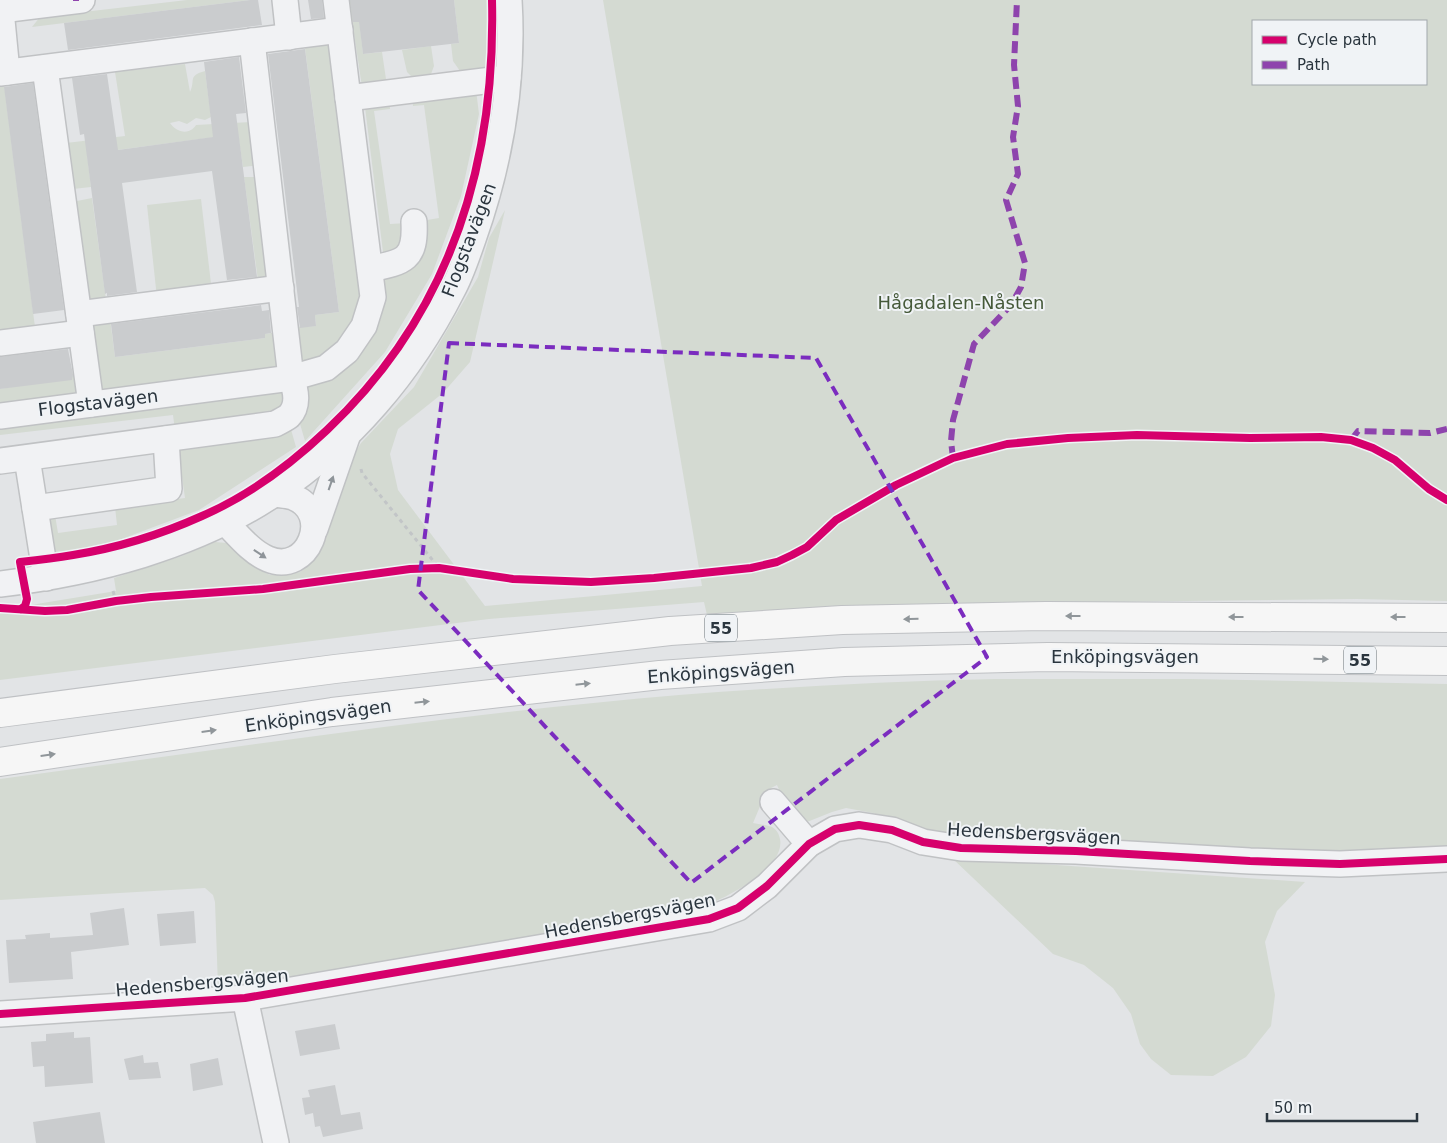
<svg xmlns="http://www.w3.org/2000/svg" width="1447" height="1143" viewBox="0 0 1447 1143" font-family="'DejaVu Sans',sans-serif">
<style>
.green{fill:#d4dad2;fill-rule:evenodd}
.building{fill:#caccce}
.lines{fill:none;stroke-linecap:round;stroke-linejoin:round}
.minor-casing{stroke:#c0c2c4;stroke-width:28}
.major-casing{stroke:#bfc1c4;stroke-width:30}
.path{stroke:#c2c5c7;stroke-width:3;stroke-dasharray:4 4;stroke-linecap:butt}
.minor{stroke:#f1f2f4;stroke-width:25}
.major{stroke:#f6f6f6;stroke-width:28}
.quiet{stroke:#8e44ad;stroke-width:6;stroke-dasharray:12 6;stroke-linecap:butt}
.cycleway-casing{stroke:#f0f3f6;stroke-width:11}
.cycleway{stroke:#d6006c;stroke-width:8}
.oneway{fill:#8e9499}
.oneway2{fill:#90969a}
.marked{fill:none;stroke:#7b2cbf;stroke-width:4;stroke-dasharray:10 6;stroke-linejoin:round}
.labels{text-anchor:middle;stroke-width:4;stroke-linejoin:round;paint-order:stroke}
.shield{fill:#f0f3f6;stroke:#656e75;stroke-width:1}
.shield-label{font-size:16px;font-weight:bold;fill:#2a353e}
.street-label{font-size:18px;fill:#2a353e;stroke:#f0f3f6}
.park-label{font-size:18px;fill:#455939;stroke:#f0f3f6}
</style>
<rect width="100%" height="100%" fill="#e2e4e6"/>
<g class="green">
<path d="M187,0H250L32,27L40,17Z"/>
<path d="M349,0H357L363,54L382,52L387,86L362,87Z"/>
<path d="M454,0H488L487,67L483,70L460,71L453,61L451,44L459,43Z"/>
<path d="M603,0H1447V601L1357,599L1013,603L707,615L704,602L489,619L0,680V610L116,591L114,578L182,556L215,542L227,543L237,550L244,559L260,570L270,575H285L300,572L313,561L323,547L353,456L361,443L414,387L478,277L489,238L505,210L470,362L443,393L398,429L390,454L398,490L485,606L702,586ZM1253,21H1426V84H1253Z"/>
<path d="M330,37L365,280L351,330L326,355L299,365L294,327L316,326L315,315L339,312L304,40Z"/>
<path d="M431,46L434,66L431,74L412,77L407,72L402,50Z"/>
<path d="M185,64L190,92C196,80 187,76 205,71L211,117L205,120L196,118L187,124L179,121L170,123C176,132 189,136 196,125L251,122L260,165L243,167L238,134L87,154L91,187L73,189L66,143L125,136L115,72Z"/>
<path d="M0,84H4L36,335L0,340Z"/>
<path d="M476,90L479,114L461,196L432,274L385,352L305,441L298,417L304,386L352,362L362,351L373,336L381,318L385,300V274L421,221L439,218L424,105L413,106L412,97Z"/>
<path d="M389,97L390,109L374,111L390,224L407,223V247L386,256L383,252L364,99Z"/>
<path d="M244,177H258L271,286L259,288Z"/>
<path d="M92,198L107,307L86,309L72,202Z"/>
<path d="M201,199L212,292L157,298L147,205Z"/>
<path d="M110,319L115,357L265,338V334L277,332L283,370L97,394L88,323Z"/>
<path d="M83,374L85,394L0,405V389Z"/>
<path d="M286,389L285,412L175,430L173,415L0,435V425Z"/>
<path d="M290,426L296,447L199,510L111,543L57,554L53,548L49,519L55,515L58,533L117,525L115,507L185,498L177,442Z"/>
<path d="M995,679H1191L1447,684V850L1342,855L1003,839L936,832L893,820L873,813L846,808L832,812L807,822L802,821L783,799L777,785L767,790L753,823C759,824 766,825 772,827C777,830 779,834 780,839C786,869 722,900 700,908L336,972L242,985L218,987L215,902L213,895L205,888L0,900V779C226,749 452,714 679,695C784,687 890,681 995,679Z"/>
<path d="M952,858L1305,882L1277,911L1265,942L1275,995L1271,1026L1246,1057L1213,1076L1171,1075L1151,1059L1140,1044L1131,1014L1113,988L1084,965L1053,954Z"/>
</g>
<g class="building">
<path d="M250,0H258L262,25L68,50L64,23Z"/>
<path d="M308,0H322L324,18L311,19Z"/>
<path d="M350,0H454L459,43L363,54L359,22H353Z"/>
<path d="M305,49L339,312L315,315L316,326L300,328L297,307H299L268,54Z"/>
<path d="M239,57L246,113L236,114L257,277L227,280L212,171L122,183L137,292L107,296V293L105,294L84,134L80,135L72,78L107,74L118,150L213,137L204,62Z"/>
<path d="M33,83L64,310L33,314L4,87Z"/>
<path d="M261,305L262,311L269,310L271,333L265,334V338L115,357L111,324Z"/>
<path d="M68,349L73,375L72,380L0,389V357Z"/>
<path d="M124,908L129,945L71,952L73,979L9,983L6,940L26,939L25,935L50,933V938L93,935L90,913Z"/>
<path d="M194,911L196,943L160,946L157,914Z"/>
<path d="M335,1024L340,1049L300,1056L295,1031Z"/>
<path d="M74,1032V1038L90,1037L93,1083L45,1087L44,1066L33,1067L31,1042L46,1041V1034Z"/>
<path d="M143,1055L144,1063L158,1062L161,1078L129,1080L124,1059Z"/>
<path d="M218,1058L223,1085L193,1091L190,1064Z"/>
<path d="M335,1085L341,1115L360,1112L363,1129L323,1137L320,1126L315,1127L313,1113L305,1115L302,1098L310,1097L308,1090Z"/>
<path d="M100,1112L105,1143H36L33,1122Z"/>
</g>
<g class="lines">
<defs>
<g id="minor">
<path d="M285,0L289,37"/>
<path d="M336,0L348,98L508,78"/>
<path d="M0,3L1,10L82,0"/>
<path d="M1,10L7,72"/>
<path d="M45,68L91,404"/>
<path d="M0,73L340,30"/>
<path d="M370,269C404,262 416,260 414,222"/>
<path d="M79,314L281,288"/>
<path d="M0,343L81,333"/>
<path d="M0,416L291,378L326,368L347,351L364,326L373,297L348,98"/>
<path d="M27,458L46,578"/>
<path d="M0,461L275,424C279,422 285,419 289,416C299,406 296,390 291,378L252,41"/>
<path d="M35,508L169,489L166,439"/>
<path d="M224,521C237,534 251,552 268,559C308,576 334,513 293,497C287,495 280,495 274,494"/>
<path d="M315,529L347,437"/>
<path d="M0,584C93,573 195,547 274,494C350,444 411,372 452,291C461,275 467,256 473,239C500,163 514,81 509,0"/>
<path d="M773,802L809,844"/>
<path d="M245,998L276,1143"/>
<path d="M0,1014L245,998L709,919L738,908L767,886L809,844L835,829L859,825L892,830L923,842L961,848L1076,851L1250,861L1340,864L1447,859"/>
</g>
<g id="major">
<path d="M0,713L335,669L670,631L842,620L1046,616L1447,618"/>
<path d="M0,762L332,712L660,675L844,662L1048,657L1447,661"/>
</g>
</defs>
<use href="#minor" class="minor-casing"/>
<use href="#major" class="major-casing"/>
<g class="path">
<path d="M361,469L362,473L439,568"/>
<path d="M113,591L116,601"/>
</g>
<use href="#minor" class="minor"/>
<use href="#major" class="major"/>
<g class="quiet">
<path d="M76,0V1"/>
<path d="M1351,440L1358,431L1430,433L1447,429"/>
<path d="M953,458L951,441L953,420L974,344L1011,305L1021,287L1025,263L1006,200L1018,174L1013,137L1018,106L1014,65L1017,0"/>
</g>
<defs>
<g id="cycleway">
<path d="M0,608L45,611L67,610L116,601L151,597L263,589L410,569L439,568L513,579L591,582L654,578L751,568L777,562L792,555L807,547L836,520L896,485L953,458L1007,444L1068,438L1137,435L1250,438L1321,437L1351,440L1373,448L1395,460L1429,489L1447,500"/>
<path d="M21,609L25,606L27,599L20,562C38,560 55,558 73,555C117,548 162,534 202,516C248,496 290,465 327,430C449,315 496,166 492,0"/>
<path d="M0,1014L245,998L709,919L738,908L767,886L809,844L835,829L859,825L892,830L923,842L961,848L1076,851L1250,861L1340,864L1447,859"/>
</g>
</defs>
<use href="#cycleway" class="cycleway-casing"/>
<use href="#cycleway" class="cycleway"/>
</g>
<defs><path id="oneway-solid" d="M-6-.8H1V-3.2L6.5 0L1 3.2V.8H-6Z" transform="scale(1.25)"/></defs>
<g class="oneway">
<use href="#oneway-solid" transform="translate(331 483) rotate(-71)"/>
<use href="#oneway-solid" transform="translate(260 554) rotate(34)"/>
</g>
<g class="oneway2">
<use href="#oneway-solid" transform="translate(1073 616) rotate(-180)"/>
<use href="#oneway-solid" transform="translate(1236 617) rotate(-180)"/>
<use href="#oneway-solid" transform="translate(1398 617) rotate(-180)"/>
<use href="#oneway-solid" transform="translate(911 619) rotate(179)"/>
<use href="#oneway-solid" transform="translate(1321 659) rotate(1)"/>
<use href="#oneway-solid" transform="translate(583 684) rotate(-6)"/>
<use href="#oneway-solid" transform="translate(422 702) rotate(-6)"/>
<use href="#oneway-solid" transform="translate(209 731) rotate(-8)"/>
<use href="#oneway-solid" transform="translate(48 755) rotate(-8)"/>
</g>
<path class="marked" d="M449,343L816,358L987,657L691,883L418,590Z"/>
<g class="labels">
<g class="shield">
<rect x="705" y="614.5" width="32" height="27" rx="4"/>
<rect x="1344" y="646.5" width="32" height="27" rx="4"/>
</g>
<g class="shield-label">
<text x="721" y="634">55</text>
<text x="1360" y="666">55</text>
</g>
<g class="street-label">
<text transform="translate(469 240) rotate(-69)" y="6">Flogstavägen</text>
<text transform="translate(98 403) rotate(-7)" y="6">Flogstavägen</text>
<text x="1125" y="663">Enköpingsvägen</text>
<text transform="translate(721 672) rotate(-4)" y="6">Enköpingsvägen</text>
<text transform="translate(318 716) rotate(-8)" y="6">Enköpingsvägen</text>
<text transform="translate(1034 834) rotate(3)" y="6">Hedensbergsvägen</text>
<text transform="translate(630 916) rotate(-11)" y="6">Hedensbergsvägen</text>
<text transform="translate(202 983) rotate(-5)" y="6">Hedensbergsvägen</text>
</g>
<g class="park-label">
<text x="961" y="309">Hågadalen-Nåsten</text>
</g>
</g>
<rect x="1252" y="20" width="175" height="65" fill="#f0f3f6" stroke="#a1a7ac"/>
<rect x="1262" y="36" width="25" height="8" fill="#d6006c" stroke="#a1a7ac"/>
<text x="1297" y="45" font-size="15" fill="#2a353e">Cycle path</text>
<rect x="1262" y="61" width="25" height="8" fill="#8e44ad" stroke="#a1a7ac"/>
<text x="1297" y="70" font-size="15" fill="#2a353e">Path</text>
<path d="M1267 1113v8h150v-8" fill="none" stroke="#2a353e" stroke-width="2.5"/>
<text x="1274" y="1113" font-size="15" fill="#2a353e" stroke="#f0f3f6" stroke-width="4" paint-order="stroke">50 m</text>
</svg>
